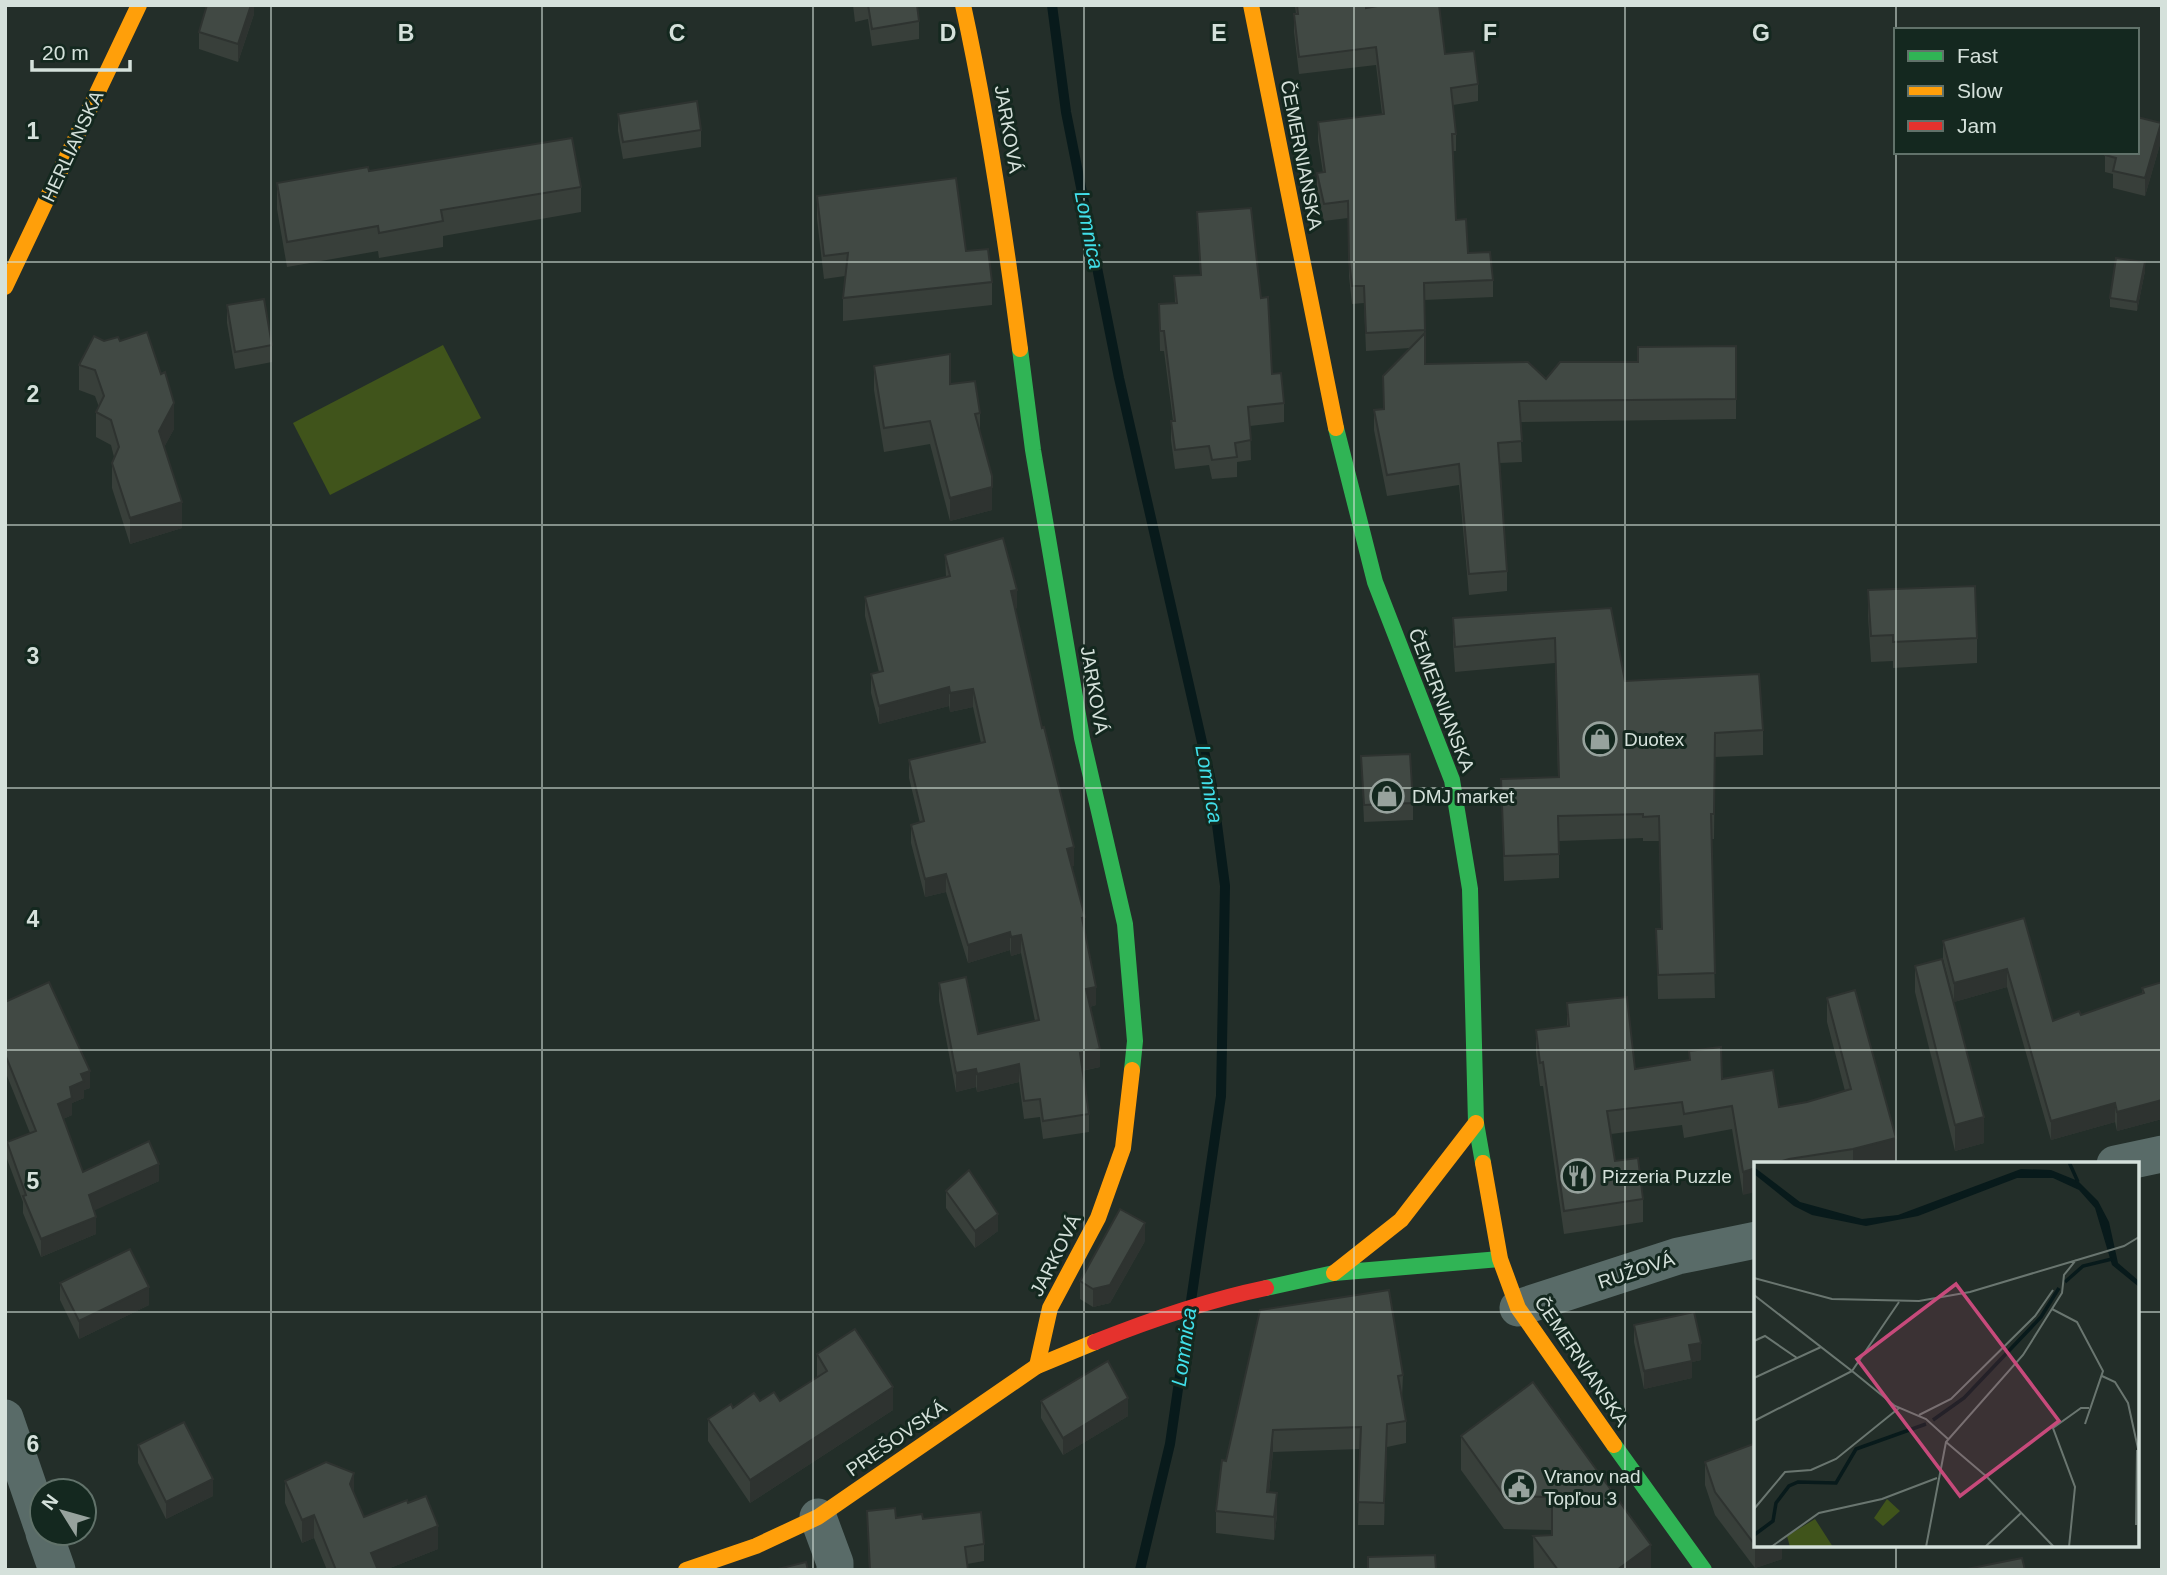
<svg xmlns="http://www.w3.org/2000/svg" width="2167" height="1575" viewBox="0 0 2167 1575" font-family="Helvetica,sans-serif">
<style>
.green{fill:#40541b}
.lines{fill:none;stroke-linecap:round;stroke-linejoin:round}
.stream{stroke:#081a1b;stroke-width:10}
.street{stroke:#596b68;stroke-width:37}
.fast{stroke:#30b455;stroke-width:16}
.slow{stroke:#ff9f0a;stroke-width:16}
.jam{stroke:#e5322d;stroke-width:16}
.wall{fill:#383f3a}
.shaded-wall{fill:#2e3330}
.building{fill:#414944;stroke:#2e3330;stroke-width:2}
.grid{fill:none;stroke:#d5e1db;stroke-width:2;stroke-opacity:0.55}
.labels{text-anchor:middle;stroke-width:6;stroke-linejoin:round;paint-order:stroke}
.street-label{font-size:19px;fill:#d5e1db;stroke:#14281f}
.poi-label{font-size:19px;fill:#d5e1db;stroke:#14281f;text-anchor:start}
.water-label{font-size:21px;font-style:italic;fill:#41e0ea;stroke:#14281f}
.inset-river{fill:none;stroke:#081a1b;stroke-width:3.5}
.inset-road{fill:none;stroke:#6a7670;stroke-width:2}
.view{fill:#c74a7b;fill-opacity:0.15;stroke:#c74a7b;stroke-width:3.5}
.inset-edge{fill:none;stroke:#d5e1db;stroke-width:3.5}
.grid-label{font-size:23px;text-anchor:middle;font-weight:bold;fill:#d5e1db;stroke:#14281f;stroke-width:6;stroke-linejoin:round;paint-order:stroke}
</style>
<rect width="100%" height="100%" fill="#232e29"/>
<path class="green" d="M443,345L481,418L330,495L293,423Z"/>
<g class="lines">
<g class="stream">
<path d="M1052,5L1066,112L1119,378L1212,786L1225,886L1221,1096L1191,1301"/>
<path d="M1140,1570L1170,1444L1188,1320"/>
</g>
<g class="street">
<path d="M2115,1164L2162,1154"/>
<path d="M1518,1308L1678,1256L1756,1240"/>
<path d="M5,1418L42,1526"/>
<path d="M818,1517L835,1563V1570"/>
<path d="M44,1533L57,1570"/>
</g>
<g class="fast">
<path d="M1020,349L1033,450L1082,738L1125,924L1135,1041L1132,1070"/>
<path d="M1336,428L1375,582L1452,780L1470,889L1476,1123L1483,1163"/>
<path d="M1266,1288L1334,1273L1500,1259"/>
<path d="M1614,1445L1704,1570"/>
</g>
<g class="slow">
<path d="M963,5C988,119 1005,234 1020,349"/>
<path d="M1251,5L1336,428"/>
<path d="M5,287L139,5"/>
<path d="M1483,1163L1500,1259L1518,1308L1614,1445"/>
<path d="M1334,1273L1401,1220L1476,1123"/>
<path d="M1037,1366L1050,1308L1098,1218L1123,1148L1132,1070"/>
<path d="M686,1570L756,1546L818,1517L1037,1366L1095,1342"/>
</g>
<path class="jam" d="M1095,1342C1150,1320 1208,1300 1266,1288"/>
</g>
<g class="wall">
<path d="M254,5V14L238,62L199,49V32Z"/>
<path d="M853,5H917L919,21V39L872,46L868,19L855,22Z"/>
<path d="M1295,5H1366V8L1445,54L1478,84V101L1453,105L1456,134V151H1453L1456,220L1468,253L1493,280V297L1424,300L1425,364L1546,379L1736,346V419L1520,422L1522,462L1500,463L1507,571V591L1469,595L1459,485L1387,496L1374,430V410L1384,409L1410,348L1366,351L1364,303L1352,304L1349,276L1348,218L1324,221L1317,191V173H1323L1318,140V122L1382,114L1376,65L1299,74L1294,32V14H1296Z"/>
<path d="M618,114L701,130V147L623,159L618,131Z"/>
<path d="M2161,141L2145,196L2113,188V174L2105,172V155Z"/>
<path d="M369,171L581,187V212L443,236V247L379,258L378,251L287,267L277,209V183Z"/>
<path d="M817,196L966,251L992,282V305L843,321V298L845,276L824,279L817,219Z"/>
<path d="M1197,212L1261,298L1272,374L1284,403V422L1250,426L1251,460L1237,462V477L1212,479L1209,465L1175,469L1171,440V421H1173L1164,351H1160L1159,304L1175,303L1174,276L1200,275Z"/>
<path d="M2145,271L2137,311L2110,307V298Z"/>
<path d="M227,305L272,345V362L235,369L227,323Z"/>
<path d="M104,341H120L174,429L164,447L182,528L130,544L112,488V463L114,457L111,445L96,437V412L99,407L95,396L79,390V365Z"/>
<path d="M874,366L950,384L980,413V432L992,510L950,521L930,444L884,452L874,390Z"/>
<path d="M945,555L1017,608L1015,609L1042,728L1074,866H1071L1085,933L1096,1005L1090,1007L1100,1067L1082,1071L1089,1114V1132L1043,1139L1040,1117L1024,1119L1019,1082L977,1092L976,1087L956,1092L939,1001V983L978,1034L1035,1021L1021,953L1011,956L1010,950L968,963L946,892L925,897L911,843V825L920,823L909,778V760L981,743L973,707L950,712L949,706L879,724L871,693V674L879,672L865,616V597L946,577Z"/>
<path d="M1868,590L1977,638V663L1893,668V661L1871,662L1868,616Z"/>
<path d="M1611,608L1625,681L1763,730V755L1715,757L1714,839H1711L1715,998L1658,999L1656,929H1661L1659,841H1643V838L1559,841V878L1504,881L1501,779L1558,777L1555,663L1455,672L1453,642V618Z"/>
<path d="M1361,756L1413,803V820L1364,822Z"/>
<path d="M2024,918L2053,1021L2081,1015L2142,993V988L2162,982V1119L2117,1131L2115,1122L2051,1140L2007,987L1954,1002L1943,959V941Z"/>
<path d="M1915,966L1984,1143L1955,1151L1915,992Z"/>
<path d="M1827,998L1896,1161L1886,1164H1756L1743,1195L1732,1129L1684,1138L1682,1125L1611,1134L1615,1161L1643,1199V1222L1564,1234L1543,1086H1540L1536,1053V1030L1567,1026V1003L1635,1069L1689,1060V1051L1722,1079L1779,1107L1807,1102L1845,1091L1827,1022Z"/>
<path d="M5,1002L90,1088L84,1090V1098L72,1103V1115L63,1119L83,1172L159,1181L94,1210L96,1234L41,1257L23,1213V1202L7,1159V1142L30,1133L5,1071Z"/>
<path d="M946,1191L998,1231L975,1248L946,1208Z"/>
<path d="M1145,1241L1110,1303L1093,1307L1080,1299V1281Z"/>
<path d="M60,1283L149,1305L79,1339L60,1300Z"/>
<path d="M1260,1310L1403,1375L1402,1398L1406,1421V1443L1387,1447L1384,1525H1358L1360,1449L1273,1452L1269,1492L1277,1515L1274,1540L1216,1533V1511L1226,1461Z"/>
<path d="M1634,1325L1701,1360L1692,1362V1378L1644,1389L1634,1342Z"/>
<path d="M817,1354L893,1410L750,1503L708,1441V1419L733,1408L760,1401H780L817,1377Z"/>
<path d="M1533,1382L1651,1570H1534L1533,1536L1552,1535V1530L1504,1529L1461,1470V1436Z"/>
<path d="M1041,1401L1128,1416L1063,1455L1041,1418Z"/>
<path d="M138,1445L213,1496L166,1519L138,1463Z"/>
<path d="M1705,1462L1782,1545V1559L1755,1568L1715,1515L1705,1485Z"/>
<path d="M285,1481L354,1494L364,1517L438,1549L385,1570H327L314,1538L302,1543L285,1503Z"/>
<path d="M867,1511L896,1518L923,1519L984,1544V1561L967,1564L968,1570H869Z"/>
</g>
<g class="shaded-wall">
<path d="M251,5H254V14L238,62V44Z"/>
<path d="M2161,123V141L2145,196V178Z"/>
<path d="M2145,262V271L2137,311V302Z"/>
<path d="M174,403V429L159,457V431Z"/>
<path d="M992,487V510L950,521V498Z"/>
<path d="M182,502V528L130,544V518Z"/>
<path d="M1017,590V608L1011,610V591Z"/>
<path d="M949,687V706L879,724V706Z"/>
<path d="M973,689V707L950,712V693Z"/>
<path d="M1074,847V866L1067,868V849Z"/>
<path d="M946,874V892L925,897V879Z"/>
<path d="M1085,917V935L1082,918Z"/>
<path d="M1010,932V950L968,963V945Z"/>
<path d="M1021,935V953L1011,956V937Z"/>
<path d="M2007,969V987L1954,1002V983Z"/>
<path d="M1096,987V1005L1086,1008V989Z"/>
<path d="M1100,1049V1067L1080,1071V1053Z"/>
<path d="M1019,1064V1082L977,1092V1074Z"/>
<path d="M976,1069V1087L956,1092V1073Z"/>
<path d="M90,1071V1088L84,1090V1098L72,1103V1115L58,1121V1104L70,1087L81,1074Z"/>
<path d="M2162,1100V1119L2117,1131V1112Z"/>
<path d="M2115,1103V1122L2051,1140V1121Z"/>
<path d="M1984,1117V1143L1955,1151V1125Z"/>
<path d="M1896,1138V1161L1886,1164H1853V1149Z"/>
<path d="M1789,1159V1164H1772Z"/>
<path d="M159,1164V1181L89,1213V1195Z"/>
<path d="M1756,1168V1192L1743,1195V1172Z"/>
<path d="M998,1214V1231L975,1248V1231Z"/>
<path d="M96,1217V1234L41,1257V1239Z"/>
<path d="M1145,1223V1241L1110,1303L1093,1307V1289Z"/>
<path d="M149,1287V1305L79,1339V1321Z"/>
<path d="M1701,1343V1360L1692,1362V1378L1644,1389V1371L1689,1345Z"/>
<path d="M893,1387V1410L750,1503V1480Z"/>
<path d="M1128,1398V1416L1063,1455V1438Z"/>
<path d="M1387,1424V1447L1384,1525V1503Z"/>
<path d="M1273,1430V1452L1267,1514V1492Z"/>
<path d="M354,1473V1495L350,1484Z"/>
<path d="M213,1479V1496L166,1519V1502Z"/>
<path d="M1277,1493V1515L1274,1540V1517Z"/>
<path d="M314,1515V1538L302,1543V1520Z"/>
<path d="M438,1526V1549L385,1570H371V1553Z"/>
<path d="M1651,1545V1570H1617Z"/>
<path d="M1755,1545H1782V1559L1755,1568Z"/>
</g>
<g class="building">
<path d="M207,5H251L238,44L199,32Z"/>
<path d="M868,5H917L919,21L872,29Z"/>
<path d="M1297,5H1366V8L1383,5H1439L1445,54L1474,51L1478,84L1451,88L1456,134H1452L1456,220L1466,219L1468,253L1490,252L1493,280L1424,283L1425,330L1366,333L1364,286H1352L1349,259L1348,201L1324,204L1317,173L1325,172L1318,122L1384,114L1376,47L1299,57L1294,14H1298Z"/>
<path d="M697,101L701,130L623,142L618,114Z"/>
<path d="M2137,117L2161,123L2145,178L2113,171L2116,158L2105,155V152H2137Z"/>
<path d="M572,138L581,187L441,210L443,221L379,233L378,226L287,242L277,183L368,167L369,171Z"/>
<path d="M956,178L966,251L988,249L992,282L843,298L848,253L824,256L817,196Z"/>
<path d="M1251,208L1261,298L1268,297L1272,374L1281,373L1284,403L1248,407L1251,440L1235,443L1237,457L1212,460L1209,446L1175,450L1171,421H1175L1164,331H1160L1159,304L1177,303L1174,276L1201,275L1197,212Z"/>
<path d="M2116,258L2145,262L2137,302L2110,298Z"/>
<path d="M264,299L272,345L235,352L227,305Z"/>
<path d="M147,332L161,374L165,372L174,403L159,431L182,502L130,518L112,463L119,447L111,420L96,412L104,396L95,370L79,365L94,336L104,341L118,337L120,341Z"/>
<path d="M1425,333V364L1528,362L1546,379L1560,362H1638V347L1736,346V399L1519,401L1522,441L1498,443L1507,571L1469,574L1459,464L1387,475L1374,410L1384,409L1383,376Z"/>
<path d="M950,354V384L975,381L980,413L975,414L992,476V487L950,498L930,421L884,428L874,366Z"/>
<path d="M1003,538L1017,590L1011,591L1042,728L1044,727L1074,847L1067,849L1085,917L1082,918L1096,987L1086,989L1100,1049L1080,1053L1089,1114L1043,1121L1040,1099L1024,1101L1019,1064L977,1074L976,1069L956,1073L939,983L966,977L978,1034L1039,1020L1021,935L1011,937L1010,932L968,945L946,874L925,879L911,825L924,821L909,760L985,742L973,689L950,693L949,687L879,706L871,674L883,671L865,597L950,576L945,555Z"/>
<path d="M1975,586L1977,638L1893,642V635L1871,636L1868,590Z"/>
<path d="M1611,608L1625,681L1759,674L1763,730L1715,733L1714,814H1711L1715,973L1658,975L1656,929H1662L1659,816L1643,817V814L1558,816L1559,854L1504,856L1501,779L1559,777L1555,638L1455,647L1453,618Z"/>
<path d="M1410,754L1413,803L1364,805L1361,756Z"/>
<path d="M2024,918L2053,1021L2079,1011L2081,1015L2144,993L2142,988L2162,982V1100L2117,1112L2115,1103L2051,1121L2007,969L1954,983L1943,941Z"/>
<path d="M1942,959L1984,1117L1955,1125L1915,966Z"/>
<path d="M49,982L90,1071L81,1074L84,1081L70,1087L72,1098L58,1104L83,1172L149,1141L159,1164L89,1195L96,1217L41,1239L23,1196L26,1195L7,1142L36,1131L5,1054V1002Z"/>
<path d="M1855,990L1896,1138L1853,1149L1789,1159L1772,1164H1756V1168L1743,1172L1732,1106L1684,1114L1682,1102L1607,1111L1615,1161L1638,1158L1643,1199L1564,1211L1543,1062L1540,1063L1536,1030L1569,1026L1567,1003L1627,997L1635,1069L1690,1060L1689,1051L1721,1047L1722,1079L1773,1070L1779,1107L1807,1102L1851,1089L1827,998Z"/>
<path d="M969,1170L998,1214L975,1231L946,1191Z"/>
<path d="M1120,1209L1145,1223L1110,1285L1093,1289L1080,1281Z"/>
<path d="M130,1249L149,1287L79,1321L60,1283Z"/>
<path d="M1389,1290L1403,1375L1398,1376L1406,1421L1387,1424L1384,1503L1358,1502L1361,1427L1273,1430L1267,1492L1277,1493L1274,1517L1216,1511L1222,1460L1226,1461L1260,1310Z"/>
<path d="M1694,1312L1701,1343L1689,1345L1692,1361L1644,1371L1634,1325Z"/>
<path d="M855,1329L893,1387L750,1480L708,1419L731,1404L733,1408L754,1393L760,1401L774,1392L780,1401L827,1371L817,1354Z"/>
<path d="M1108,1361L1128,1398L1063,1438L1041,1401Z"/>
<path d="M1533,1382L1651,1545L1617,1570H1558L1533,1536L1552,1535V1497L1504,1496L1461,1436Z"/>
<path d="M184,1422L213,1479L166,1502L138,1445Z"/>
<path d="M1756,1443V1545H1755L1715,1492L1705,1462Z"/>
<path d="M326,1462L354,1473L350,1484L364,1517L407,1500L408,1503L426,1496L438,1526L371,1553L378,1570H336L314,1515L302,1520L285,1481Z"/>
<path d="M895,1508L896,1518L922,1514L923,1519L981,1512L984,1544L965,1547L968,1570H870L867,1511Z"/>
<path d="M1435,1555L1436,1570H1368V1557Z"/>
<path d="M2022,1558L2025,1570H1962Z"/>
<path d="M806,1562L808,1570H774Z"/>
</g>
<path class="grid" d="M271,5V1570M542,5V1570M813,5V1570M1084,5V1570M1354,5V1570M1625,5V1570M1896,5V30M1896,152V1164M5,262H2162M5,525H2162M5,788H2162M5,1050H2162M5,1312H1756M2137,1312H2162M1896,1545V1570"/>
<defs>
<symbol id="shop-ring" viewBox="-11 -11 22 22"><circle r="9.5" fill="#14281f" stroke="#97a29d" stroke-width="1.5"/><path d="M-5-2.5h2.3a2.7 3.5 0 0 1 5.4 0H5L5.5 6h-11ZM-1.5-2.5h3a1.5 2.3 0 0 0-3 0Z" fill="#97a29d"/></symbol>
<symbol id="restaurant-ring" viewBox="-11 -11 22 22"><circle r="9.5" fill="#14281f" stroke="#97a29d" stroke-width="1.5"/><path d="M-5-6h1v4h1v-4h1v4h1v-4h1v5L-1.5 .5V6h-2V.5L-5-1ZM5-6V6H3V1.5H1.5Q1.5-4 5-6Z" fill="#97a29d"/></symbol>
<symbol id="civic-ring" viewBox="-11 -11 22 22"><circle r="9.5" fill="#14281f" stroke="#97a29d" stroke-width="1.5"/><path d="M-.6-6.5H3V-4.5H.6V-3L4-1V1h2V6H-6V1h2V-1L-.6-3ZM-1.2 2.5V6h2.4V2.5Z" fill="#97a29d"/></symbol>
</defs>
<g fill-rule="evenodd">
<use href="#shop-ring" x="1581" y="720" width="38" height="38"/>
<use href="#shop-ring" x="1368" y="777" width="38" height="38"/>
<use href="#restaurant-ring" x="1559" y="1157" width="38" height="38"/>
<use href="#civic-ring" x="1500" y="1468" width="38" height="38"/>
</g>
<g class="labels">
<g class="street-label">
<text transform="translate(1009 129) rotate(80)" y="7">JARKOVÁ</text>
<text transform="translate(72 146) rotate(-65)" y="7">HERLIANSKA</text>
<text transform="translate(1302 155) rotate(79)" y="7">ČEMERNIANSKA</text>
<text transform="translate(1095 690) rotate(80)" y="7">JARKOVÁ</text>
<text transform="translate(1442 700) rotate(69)" y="7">ČEMERNIANSKA</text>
<text transform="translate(1055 1255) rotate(-63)" y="7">JARKOVÁ</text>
<text transform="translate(1636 1270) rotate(-18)" y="7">RUŽOVÁ</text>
<text transform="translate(1582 1361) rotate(56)" y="7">ČEMERNIANSKA</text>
<text transform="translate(896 1438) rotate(-35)" y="7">PREŠOVSKÁ</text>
</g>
<g class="poi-label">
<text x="1624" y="746">Duotex</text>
<text x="1412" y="803">DMJ market</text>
<text x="1602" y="1183">Pizzeria Puzzle</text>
<text x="1544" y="1483">Vranov nad<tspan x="1544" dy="22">Topľou 3</tspan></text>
</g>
<g class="water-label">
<text transform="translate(1089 230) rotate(79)" y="7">Lomnica</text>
<text transform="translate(1209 784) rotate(80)" y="7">Lomnica</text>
<text transform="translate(1184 1347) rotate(-82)" y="7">Lomnica</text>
</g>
</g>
<g transform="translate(1754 1162)">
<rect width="385" height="385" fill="#232e29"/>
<path d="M133,337L146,349L129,364L120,356ZM61,357L79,385H36L33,374Z" fill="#40541b"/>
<path d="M0,5L46,40L108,57L144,53L267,7L297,8L324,19L344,39L355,60L364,101L385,119V125L358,103L341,46L325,28L299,16H263L164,54L112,64L58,53L40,44L0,12Z" fill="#081a1b"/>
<path class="inset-river" d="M315,0L324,20M311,120L329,104L358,97M179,258L210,236L287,155L305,126M0,373L19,359L22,341L35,324L44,320L82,321L102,287L172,262"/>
<path class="inset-road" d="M0,116L78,137L165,139L216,130L370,84L385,75M0,133L98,209L145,140M298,147L323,160L349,209L331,262M0,179L11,174L43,196M348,214L361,220L374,241L385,291M0,216L67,185M165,253L197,237L281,154L299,128M0,259L98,209L141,244L172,257L194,277M192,280L233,315L300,385M0,347L31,310L57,308L82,297L145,246M382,363L383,288M17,385L65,351L128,337L183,316M172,385L192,280L269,193L308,131L310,113L322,98M231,385L267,351M315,385L321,325L299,266L327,246H335"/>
<path class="view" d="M202,122L305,259L206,334L103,197Z"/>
<rect width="385" height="385" class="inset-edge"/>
</g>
<g class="grid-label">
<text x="406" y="41">B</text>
<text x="677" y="41">C</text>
<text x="948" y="41">D</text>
<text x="1219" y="41">E</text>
<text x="1490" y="41">F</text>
<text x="1761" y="41">G</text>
<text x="33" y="139">1</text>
<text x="33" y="402">2</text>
<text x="33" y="664">3</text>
<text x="33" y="927">4</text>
<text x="33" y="1189">5</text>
<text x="33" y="1452">6</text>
</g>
<rect width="2167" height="1575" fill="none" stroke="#d5e1db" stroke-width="14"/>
<rect x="1894" y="28" width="245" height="126" fill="#14281f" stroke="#61726a" stroke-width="2"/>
<rect x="1908" y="51" width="35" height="10" fill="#30b455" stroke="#61726a" stroke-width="2"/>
<text x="1957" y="63" font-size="21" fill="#d5e1db">Fast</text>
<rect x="1908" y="86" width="35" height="10" fill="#ff9f0a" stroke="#61726a" stroke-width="2"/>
<text x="1957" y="98" font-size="21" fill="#d5e1db">Slow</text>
<rect x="1908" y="121" width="35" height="10" fill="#e5322d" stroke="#61726a" stroke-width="2"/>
<text x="1957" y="133" font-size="21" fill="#d5e1db">Jam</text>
<g transform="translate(63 1512) rotate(307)"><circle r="33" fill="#14281f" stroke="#61726a" stroke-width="2"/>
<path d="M0-5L12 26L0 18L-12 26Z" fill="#97a29d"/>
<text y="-10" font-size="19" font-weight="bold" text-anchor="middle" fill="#d5e1db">N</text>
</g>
<path d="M32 60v10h98v-10" fill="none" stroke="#d5e1db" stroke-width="3.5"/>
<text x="42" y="60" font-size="21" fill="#d5e1db" stroke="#14281f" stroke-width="5" paint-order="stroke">20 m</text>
</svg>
